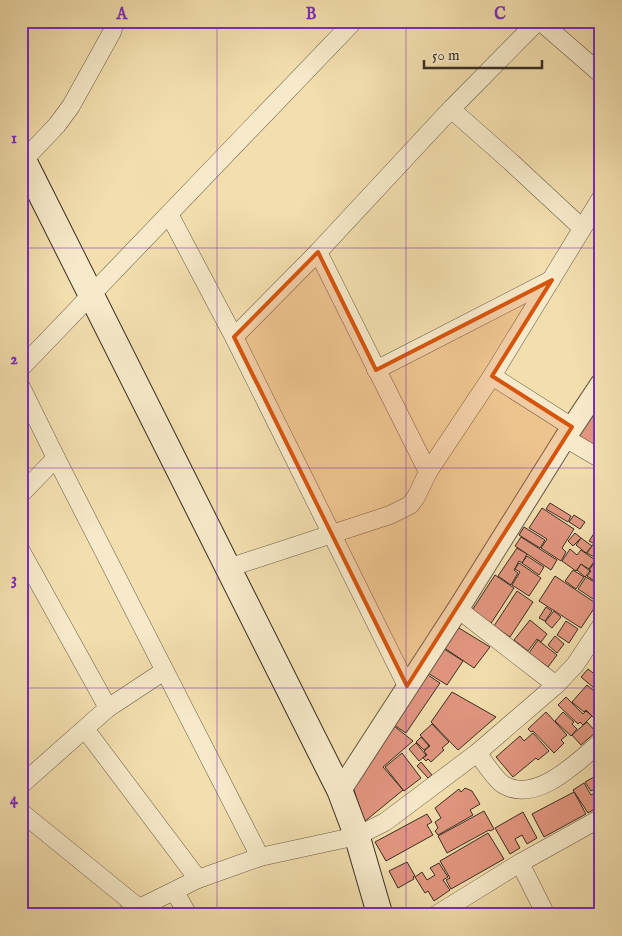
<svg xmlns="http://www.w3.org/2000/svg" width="622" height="936" viewBox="0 0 622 936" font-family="'IM FELL English',serif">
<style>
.building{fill:#e39680;stroke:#382e23}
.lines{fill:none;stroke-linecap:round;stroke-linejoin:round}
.minor-casing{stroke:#675a46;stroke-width:19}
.tertiary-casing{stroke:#675a46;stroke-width:23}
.secondary-casing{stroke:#382e23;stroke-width:27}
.minor{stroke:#f7eaca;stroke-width:18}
.tertiary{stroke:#f7eaca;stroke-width:21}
.secondary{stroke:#f7eaca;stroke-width:25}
.marked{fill:#d6550e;fill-opacity:0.2;stroke:#d6550e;stroke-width:4;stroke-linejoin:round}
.grid{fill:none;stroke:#7b2cbf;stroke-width:1;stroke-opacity:0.55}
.neatline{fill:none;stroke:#7b2cbf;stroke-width:2}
.grid-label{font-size:16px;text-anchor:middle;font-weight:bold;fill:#7b2cbf}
</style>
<rect width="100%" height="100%" fill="#f3dfae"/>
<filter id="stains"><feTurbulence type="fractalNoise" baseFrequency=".004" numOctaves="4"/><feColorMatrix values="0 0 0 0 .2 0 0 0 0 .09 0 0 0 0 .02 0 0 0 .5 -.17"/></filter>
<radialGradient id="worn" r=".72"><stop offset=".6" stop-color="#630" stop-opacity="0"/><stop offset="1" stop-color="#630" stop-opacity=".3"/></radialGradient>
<g class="building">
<path d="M601,400V420L586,410Z"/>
<path d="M585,412L601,422V452L572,432Z"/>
<path d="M550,503L571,516L568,522L546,509Z"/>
<path d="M542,508L574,529L562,548L566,552L561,561L541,548L547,539L529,528Z"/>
<path d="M574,515L585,522L580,529L569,522Z"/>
<path d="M524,527L545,540L540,548L519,535Z"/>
<path d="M597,529L601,532V547L589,541Z"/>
<path d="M575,533L581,538L573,546L568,541Z"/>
<path d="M521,537L557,560L551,570L515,546Z"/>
<path d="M581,538L592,546L586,553L576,545Z"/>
<path d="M594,543L601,548V561L587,553Z"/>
<path d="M517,548L527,554L522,563L519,561L514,570L518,573L511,585L498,576Z"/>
<path d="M570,549L577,555L581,550L595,560L589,569L581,564L576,571L562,561Z"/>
<path d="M527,556L544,567L539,575L522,563Z"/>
<path d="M597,559L601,562V581L599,584L587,576L591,571L589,570Z"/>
<path d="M519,563L541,578L529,596L512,585L520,572L515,569Z"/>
<path d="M581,564L590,571L585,577L577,570Z"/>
<path d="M573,570L584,577L576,589L565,581Z"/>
<path d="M495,575L514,588L488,628L469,615Z"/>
<path d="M555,576L597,604L581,628L539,601Z"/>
<path d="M586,577L601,586V594L596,601L578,589Z"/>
<path d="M517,591L533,602L510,637L494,626Z"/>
<path d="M546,607L552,611L545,621L539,618Z"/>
<path d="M554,611L561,617L552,628L545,622Z"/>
<path d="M530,620L547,634L541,642L537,639L528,651L514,640Z"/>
<path d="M566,621L578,629L569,643L557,635Z"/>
<path d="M459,628L490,647L474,668L440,645L449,632Z"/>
<path d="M555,636L564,644L557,653L548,645Z"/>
<path d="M538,640L557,655L548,667L529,653Z"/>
<path d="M441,647L463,661L447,685L423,670Z"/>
<path d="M599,665L601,666V678L593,671Z"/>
<path d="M588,669L601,679L594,688L581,677Z"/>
<path d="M428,675L440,683L406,733L394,725Z"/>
<path d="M587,685L594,691L599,685L601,687V711L594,718L586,710L584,712L572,702Z"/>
<path d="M452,692L496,717L458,750L431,722Z"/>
<path d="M566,697L583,714L586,711L592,716L583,725L580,722L578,724L558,705Z"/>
<path d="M546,712L567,735L561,740L564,743L554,753L533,731L531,732L528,729Z"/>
<path d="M563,712L574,722L572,724L577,729L571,736L555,721Z"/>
<path d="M601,712V726L594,719Z"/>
<path d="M587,722L596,732L581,745L572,735Z"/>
<path d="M432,724L449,742L442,748L444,750L431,762L428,759L426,761L423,758L427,755L424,751L430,746L420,735Z"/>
<path d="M394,726L413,741L383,767L403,790L364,822L353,787Z"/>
<path d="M533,733L549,751L538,760L536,758L513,777L496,757L520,736L524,741Z"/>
<path d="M421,737L429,746L424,750L416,742Z"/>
<path d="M416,743L426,755L419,761L409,749Z"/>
<path d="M402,753L421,778L404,791L385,767Z"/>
<path d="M421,762L432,775L428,778L417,766Z"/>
<path d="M601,773V786L591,791L585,782Z"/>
<path d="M584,783L591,795L601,789V805L588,813L573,790Z"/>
<path d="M465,788L472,791L480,804L470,810L473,815L438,835L435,831L438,828L435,822L441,818L435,808L459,789L461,792Z"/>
<path d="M574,792L586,814L544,837L532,814Z"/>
<path d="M484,811L494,829L490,831L489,830L447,853L438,836Z"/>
<path d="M523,812L537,838L527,844L522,835L515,839L520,848L510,854L495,828Z"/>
<path d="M427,814L432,822L427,825L433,835L386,861L375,842Z"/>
<path d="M488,833L504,859L451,889L446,880L450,878L440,861Z"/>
<path d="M407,862L415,876L413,877L414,879L398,888L389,871Z"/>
<path d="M439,863L448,877L443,880L450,890L434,901L428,891L425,893L415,877L422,872L427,880L435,875L430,868Z"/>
</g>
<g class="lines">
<defs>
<g id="minor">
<path d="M540,21L601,74"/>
<path d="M451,109L511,162L582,228"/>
<path d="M21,163L57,125L71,106L112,32L115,21"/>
<path d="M169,214L234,337L407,686"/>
<path d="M318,252L428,472"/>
<path d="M234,337L318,252L451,109L538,21"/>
<path d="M21,368L354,21"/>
<path d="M376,370L551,280"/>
<path d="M492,376L572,427"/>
<path d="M21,387L56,458L260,857"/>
<path d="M565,438L601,459"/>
<path d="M21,494L56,458"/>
<path d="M21,551L108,708"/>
<path d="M228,568L390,515L410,505L416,497L428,472L492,376L601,198"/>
<path d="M458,609L556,685"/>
<path d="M85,729L198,879"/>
<path d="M477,753C484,761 495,780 504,785C537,804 578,761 601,742"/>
<path d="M21,785L108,708L164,671"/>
<path d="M21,812L139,908"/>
<path d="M520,863L546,915"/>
<path d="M175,892L188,915"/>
<path d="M125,915L198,879L260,857L357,836L385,822L477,753L556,685L575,665L601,626"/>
<path d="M436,915L520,863L601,818"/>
</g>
<path id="tertiary" d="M340,791L458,609L565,438L601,384"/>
<path id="secondary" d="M21,155L340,791L357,836L380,915"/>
</defs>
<use href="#minor" class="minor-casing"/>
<use href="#tertiary" class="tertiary-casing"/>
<use href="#secondary" class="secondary-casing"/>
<use href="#minor" class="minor"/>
<use href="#tertiary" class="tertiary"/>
<use href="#secondary" class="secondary"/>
</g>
<path class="marked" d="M318,252L376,370L552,280L492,376L572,427L407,686L234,337Z"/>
<path class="grid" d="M217,21V915M406,21V915M21,248H601M21,468H601M21,688H601"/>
<rect width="622" height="936" fill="none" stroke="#f3dfae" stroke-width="55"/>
<path d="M424 60v8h118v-8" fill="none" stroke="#382e23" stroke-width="2.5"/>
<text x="432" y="60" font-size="15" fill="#382e23" stroke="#f7eaca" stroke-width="4" paint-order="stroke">50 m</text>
<rect x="28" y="28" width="566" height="880" class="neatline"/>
<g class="grid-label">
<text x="122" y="19">A</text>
<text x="311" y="19">B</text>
<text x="500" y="19">C</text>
<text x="14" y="143">1</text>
<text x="14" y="364">2</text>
<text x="14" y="584">3</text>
<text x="14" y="804">4</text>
</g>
<rect width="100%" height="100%" filter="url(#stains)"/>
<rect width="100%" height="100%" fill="url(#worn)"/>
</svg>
